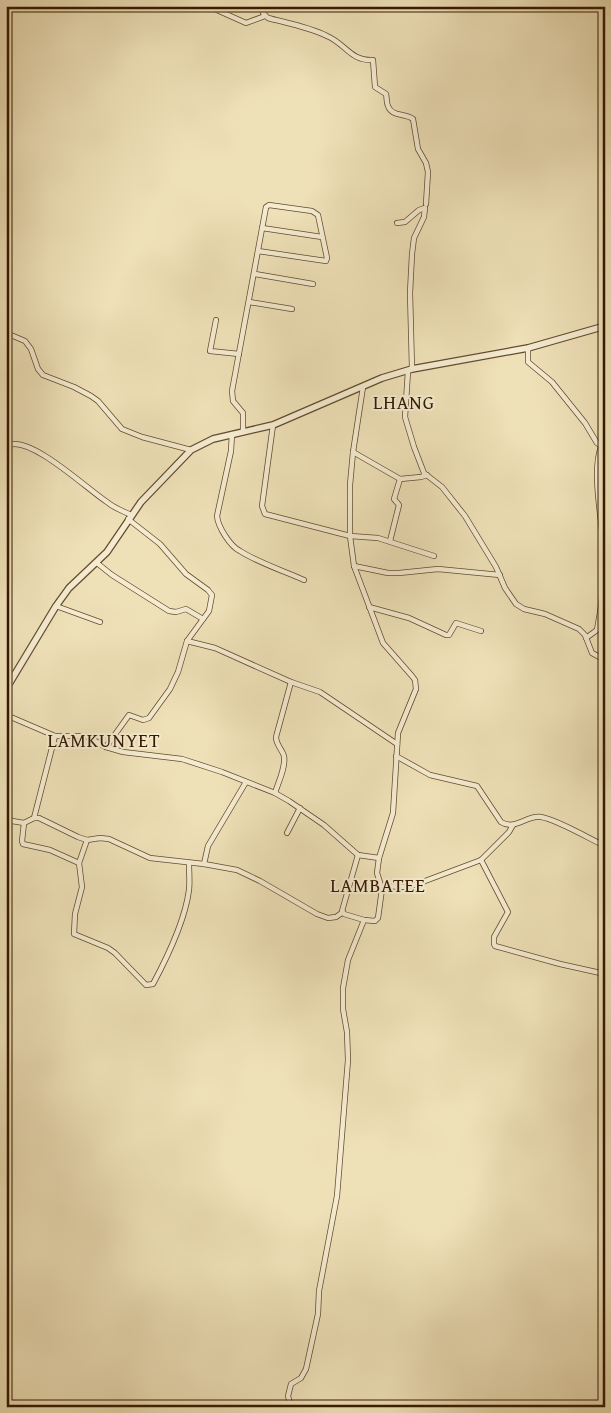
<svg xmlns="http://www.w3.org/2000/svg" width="611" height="1413" viewBox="0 0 611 1413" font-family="'Gentium Book Plus',serif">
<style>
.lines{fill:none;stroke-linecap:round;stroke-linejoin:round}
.minor-casing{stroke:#634b2e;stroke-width:6}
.tertiary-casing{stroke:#634b2e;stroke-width:8}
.minor{stroke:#f4ebd0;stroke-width:4.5}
.tertiary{stroke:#f4ebd0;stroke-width:5.5}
.labels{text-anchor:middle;stroke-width:4;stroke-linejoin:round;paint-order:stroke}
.quarter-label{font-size:19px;letter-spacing:1px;fill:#351900;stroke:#f4ebd0}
</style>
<rect width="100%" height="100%" fill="#eee0b7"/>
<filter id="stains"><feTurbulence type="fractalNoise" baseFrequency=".004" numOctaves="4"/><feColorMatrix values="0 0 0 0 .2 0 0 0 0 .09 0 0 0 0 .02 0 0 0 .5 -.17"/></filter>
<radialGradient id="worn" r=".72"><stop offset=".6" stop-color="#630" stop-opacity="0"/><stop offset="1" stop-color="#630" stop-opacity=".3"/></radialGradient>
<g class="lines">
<defs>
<g id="minor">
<path d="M208,6L246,23L265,16"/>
<path d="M263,6V13L268,18C287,23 309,27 327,36C346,44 350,61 373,60L375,87L386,94C387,97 386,102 388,106C392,117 405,113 413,119L418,149L426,163L428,172L426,204"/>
<path d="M397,223L405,222L419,210L425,208"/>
<path d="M262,228L322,237"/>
<path d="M255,274L313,284"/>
<path d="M249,302L292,309"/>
<path d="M216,320L210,351L239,354"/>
<path d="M6,333L25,341L31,349L38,369L43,375L74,387L91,396L98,401L122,429L142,437L191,450"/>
<path d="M528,348V362L552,382L585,423L597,443L605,448"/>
<path d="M412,369L410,293L412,254L414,238L424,217L425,208"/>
<path d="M408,371L405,417L414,447L424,473L442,487L465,516L496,567L505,588L516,604L524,609L545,614L579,629L585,635L592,653L605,660"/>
<path d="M273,425L262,506L265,514L350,536L378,538L434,556"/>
<path d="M243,432V413L233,401L232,391L266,207L269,205L312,211L318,215L327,258L326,261L258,251"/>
<path d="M232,434L231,451L217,516C218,527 230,546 240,551C259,563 284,571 304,580"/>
<path d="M6,449L9,445C31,436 87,489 107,502C114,508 123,511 131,515"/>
<path d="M353,452L400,479L394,499L399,505L390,541"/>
<path d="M400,479L421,477L427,475"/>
<path d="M97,563L112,575L169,611L176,612L186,609L203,619"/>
<path d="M354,566L388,573H399L438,569L500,575"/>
<path d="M56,606L100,622"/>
<path d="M369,607L409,618L446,635H449L456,623L481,631"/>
<path d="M586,638L597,630C602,604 605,579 604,553C603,525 591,472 601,447"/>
<path d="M187,641L215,648L291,682L320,692L397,744"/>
<path d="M6,715L55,736H86L106,747L123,752L182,759L222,772L275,793L289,801L324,825L358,855L379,858"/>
<path d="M106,747L129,715L143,720L149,718L170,689L178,672L187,641L209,611L212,595L208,590L186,574L160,544L128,519"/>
<path d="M396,756L430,775L477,786L501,822C515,831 526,815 541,817C556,819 590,839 605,846"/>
<path d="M275,793C278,783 286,767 284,756C282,749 276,745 276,737L291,682"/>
<path d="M34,818L55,736"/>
<path d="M6,820L24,823L34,818H39L78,837L87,840L100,838L109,839L150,858L204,864L237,870L260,881L317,914L328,918L336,917L343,912"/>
<path d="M24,823L22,841L23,844L50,850L79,863"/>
<path d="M287,833L300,808"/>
<path d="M87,840L79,863L82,887L75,914L74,934L108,948L115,953L146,985L153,984C168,956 185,921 189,890C190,881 189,872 189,863"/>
<path d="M358,855L342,911L344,914L364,920"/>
<path d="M481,860L508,912L494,937V944L495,946L560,964L605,974"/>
<path d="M204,864L208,846L246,782"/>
<path d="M381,886L409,887L481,860L509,832L513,825"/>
<path d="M291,1407L288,1396L291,1384L301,1378L306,1369L318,1314L319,1291L337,1196L348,1060L347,1032L343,1009V988L348,960L364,920L375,921L378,918L382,889L377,873L379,858L393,813L398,733L416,689L415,680L412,676L383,643L354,566L350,536V485L353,452L363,387"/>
</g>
<path id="tertiary" d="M6,689L56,606L69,588L107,552L141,502L191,450L213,439L273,425L382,378L412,369L528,348L605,326"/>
</defs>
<use href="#minor" class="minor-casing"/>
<use href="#tertiary" class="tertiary-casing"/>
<use href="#minor" class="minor"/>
<use href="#tertiary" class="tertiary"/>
</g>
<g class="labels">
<g class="quarter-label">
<text x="404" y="409">LHANG</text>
<text x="104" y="747">LAMKUNYET</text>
<text x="378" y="892">LAMBATEE</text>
</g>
</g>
<rect width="611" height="1413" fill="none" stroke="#eee0b7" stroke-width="25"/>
<rect x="8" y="8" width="596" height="1398" fill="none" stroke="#351900" stroke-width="2.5"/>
<rect x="12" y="12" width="586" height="1388" fill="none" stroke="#351900"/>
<rect width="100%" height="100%" filter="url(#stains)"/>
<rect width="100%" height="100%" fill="url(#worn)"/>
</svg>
